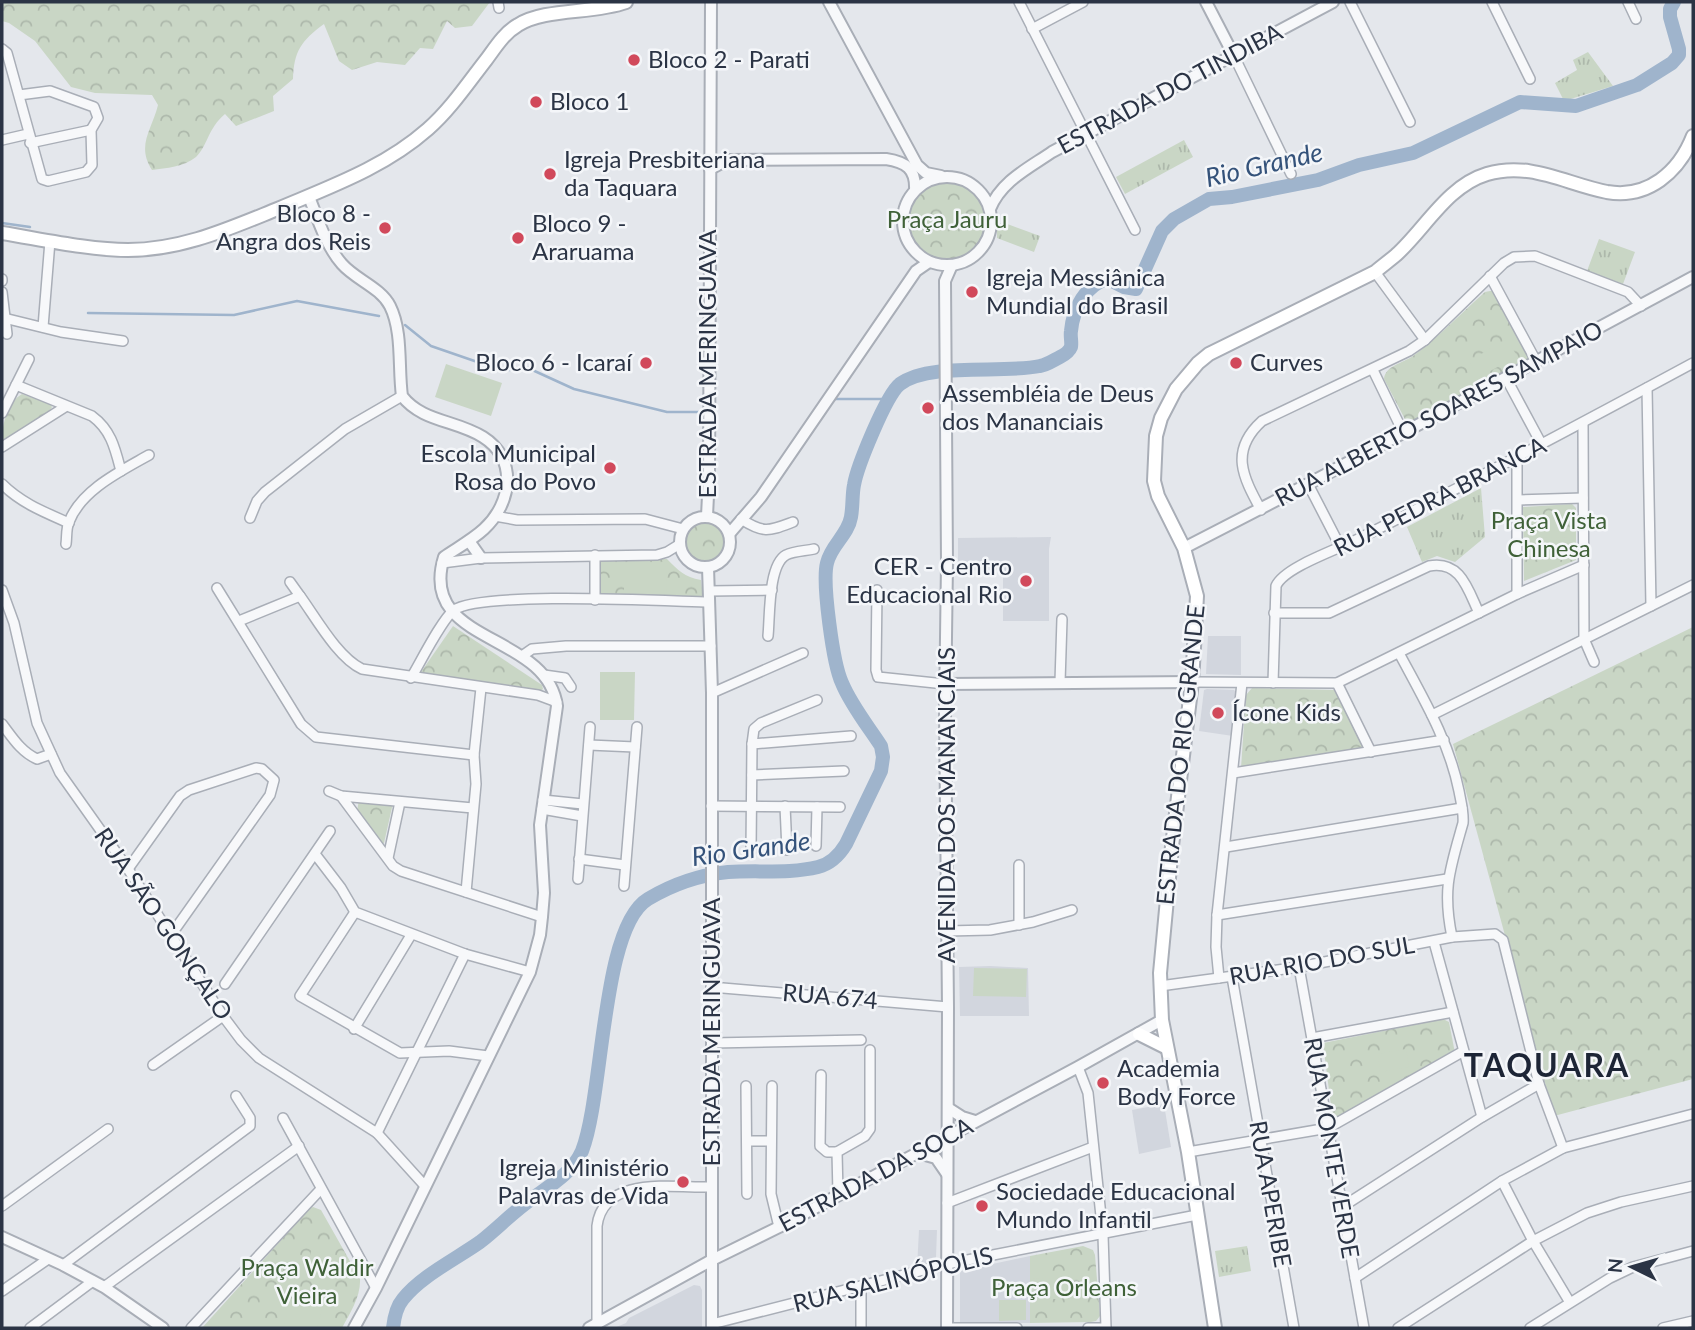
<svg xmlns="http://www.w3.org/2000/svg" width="1695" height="1330" viewBox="0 0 1695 1330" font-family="Lato,sans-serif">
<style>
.built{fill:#d2d6de}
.grass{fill:url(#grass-tufts)}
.forest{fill:url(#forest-crowns)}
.pitch{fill:#c9d6c5}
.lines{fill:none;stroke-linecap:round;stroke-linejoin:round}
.stream{stroke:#9fb4cc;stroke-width:2.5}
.river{stroke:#9fb4cc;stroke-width:14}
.minor-casing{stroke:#a9aeb7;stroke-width:12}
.tertiary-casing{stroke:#a9aeb7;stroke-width:14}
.secondary-casing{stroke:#a9aeb7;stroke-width:16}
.minor{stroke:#f7f8fa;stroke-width:9}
.tertiary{stroke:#f7f8fa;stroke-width:10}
.secondary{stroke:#fff;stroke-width:12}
.poi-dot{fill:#d1495b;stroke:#f4f6f9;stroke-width:2.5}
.labels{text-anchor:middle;stroke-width:5;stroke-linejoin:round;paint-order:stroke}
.poi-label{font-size:24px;fill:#2b3445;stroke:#f4f6f9;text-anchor:start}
.street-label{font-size:24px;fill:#2b3445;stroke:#f4f6f9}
.park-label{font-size:24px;fill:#3f6138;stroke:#f4f6f9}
.water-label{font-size:26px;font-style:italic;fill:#34527a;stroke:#f4f6f9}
.district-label{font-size:32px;font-weight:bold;letter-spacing:2px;fill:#1d2536;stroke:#f4f6f9}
</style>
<defs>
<pattern id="grass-tufts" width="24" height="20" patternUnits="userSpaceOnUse" patternTransform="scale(1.75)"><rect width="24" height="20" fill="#c9d6c5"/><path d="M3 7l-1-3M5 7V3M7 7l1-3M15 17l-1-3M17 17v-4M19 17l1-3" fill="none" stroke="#adb8ab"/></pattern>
<pattern id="forest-crowns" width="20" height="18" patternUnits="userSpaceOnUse" patternTransform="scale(1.75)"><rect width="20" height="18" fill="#c9d6c5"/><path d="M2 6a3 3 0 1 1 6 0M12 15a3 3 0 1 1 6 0" fill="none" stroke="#adb8ab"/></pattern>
</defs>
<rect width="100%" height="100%" fill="#e4e7ec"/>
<g class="built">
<path d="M1051,537L1049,549V621H1003V570L958,571V538Z"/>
<path d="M1208,636H1241V675L1206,674Z"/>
<path d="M1207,689L1234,690L1237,693L1233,736L1199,731L1204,690Z"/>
<path d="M990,966L1028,968L1029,1016H960L959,967Z"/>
<path d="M1164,1104L1171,1147L1139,1154L1132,1110Z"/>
<path d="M919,1230H937L936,1257L931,1264L917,1268Z"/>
<path d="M1030,1256V1323H960V1271Z"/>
<path d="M694,1285L700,1286L702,1290V1328H614L626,1323L629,1318Z"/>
</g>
<g class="grass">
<path d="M1588,52L1613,86L1564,101L1555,83L1577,70L1573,60Z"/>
<path d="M1184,140L1193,157L1125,194L1116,177Z"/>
<path d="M1002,222L1040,236L1034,252L997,238V227Z"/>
<path d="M1599,239L1635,252L1623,284L1587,271Z"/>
<path d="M1481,488L1485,537L1455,562L1437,556L1422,562L1407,527Z"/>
<path d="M1247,1246L1251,1271L1219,1277L1215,1251Z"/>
</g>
<g class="forest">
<path d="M2,2H490L472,26L455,28L447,21L433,49L420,48L405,65L377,62L352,70L339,61L324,24C301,41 294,51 293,79L273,96L274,111L236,126L225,114C208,128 207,147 196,157C184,167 166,168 152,170C136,145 152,130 158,105L152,95L95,93L71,87L35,41L9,23L2,21Z"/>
<circle cx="947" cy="220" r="41"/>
<path d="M1490,291H1494L1530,354V359L1408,425L1384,379C1385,366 1403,363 1413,356C1439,337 1461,313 1485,292Z"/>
<path d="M22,394L50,404L52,407L49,412L5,441L2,439C2,424 8,402 22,394Z"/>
<path d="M1572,504L1576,508V560L1524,581L1523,507Z"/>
<circle cx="704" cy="541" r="20"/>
<path d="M602,559H667C678,570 684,577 701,580L703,596L700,598L600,595L597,591L599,560Z"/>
<path d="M453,626L542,685L543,689L541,691L423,676L421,672Z"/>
<path d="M1693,627V1079L1554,1116L1453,744Z"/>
<path d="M1252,688L1335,690L1363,745V750L1241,768L1246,695Z"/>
<path d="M359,800L393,803L384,843L382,844L357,811Z"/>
<path d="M1443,1019L1449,1022L1455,1053L1339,1116L1335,1117L1332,1114L1323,1043Z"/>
<path d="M313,1207L321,1210L360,1279C361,1296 350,1313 342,1328H202L309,1209Z"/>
<path d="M1083,1246L1093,1250L1095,1255L1100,1316L1096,1321L1091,1322L1030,1323V1256Z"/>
</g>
<g class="pitch">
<path d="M1507,339L1517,356L1478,378L1469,361Z"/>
<path d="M446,364L502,383L491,416L435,397Z"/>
<path d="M1534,537L1574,538V560H1534Z"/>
<path d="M624,570H667L666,595H624Z"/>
<path d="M600,672H635L634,720H600Z"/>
<path d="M974,968L1027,969L1026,997L973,996Z"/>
<path d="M1406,1049L1409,1067L1380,1072L1378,1054Z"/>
<path d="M311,1251L340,1256L337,1273L308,1268Z"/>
<path d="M1062,1278V1299H1033V1279Z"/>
<path d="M295,1287L326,1295L317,1328H283Z"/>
<path d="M999,1300H1026V1320L999,1321Z"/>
</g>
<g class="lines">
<g class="stream">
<path d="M2,223L30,227"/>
<path d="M88,313L234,315L297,301L379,316"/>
<path d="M405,325L431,346L489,366L509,370L528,368L574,389L667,412H702"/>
<path d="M834,399H889"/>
</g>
<path class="river" d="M393,1328C394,1319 397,1306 403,1299C421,1276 456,1259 480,1242C498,1228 514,1211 533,1198C551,1185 573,1172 582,1151C604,1095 601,927 648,899C673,884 700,875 728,872C757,870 790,874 818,867C830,864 840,854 846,844L881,771L883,757L881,746C868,726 851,705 842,683C833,664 822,582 827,563C831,545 848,535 851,517C853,506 852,495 854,485C857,467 886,395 900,384C930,362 1002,374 1040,366C1047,365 1054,360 1060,357C1064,355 1069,352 1071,347C1072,342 1070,336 1071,331C1073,309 1086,284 1108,279L1124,287L1136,289L1162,231L1174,219L1209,199L1232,197L1318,180L1359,165L1413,153L1520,102L1576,106L1637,85L1672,63L1679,55V49L1670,17V9L1674,2"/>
<defs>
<g id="minor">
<path d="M498,2L499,8"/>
<path d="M1019,2L1135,230"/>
<path d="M1350,2L1410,122"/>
<path d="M1492,2L1530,79"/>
<path d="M1628,2L1636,19"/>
<path d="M1032,29L1083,2"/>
<path d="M2,49L7,53L42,179L48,181L86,172L92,165L91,130L98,118L94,107L50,91L19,95"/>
<path d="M1234,56L1291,174"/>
<path d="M2,140L28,134"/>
<path d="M30,143L91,130"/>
<path d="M1375,272L1425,340"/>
<path d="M1490,276L1536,361"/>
<path d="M2,281V279"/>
<path d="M2,292L7,334"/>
<path d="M4,318L61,332L123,341"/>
<path d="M43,327L50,241"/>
<path d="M1373,370L1403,432"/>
<path d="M1506,378L1542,445"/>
<path d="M16,385L92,416C111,430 115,448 121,471"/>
<path d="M1647,388L1651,606"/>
<path d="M2,413L29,359"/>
<path d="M1583,424L1584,639L1594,662"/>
<path d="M2,447L65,407"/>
<path d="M1517,459V594"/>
<path d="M2,484C21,503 44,512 69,523"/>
<path d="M1308,484L1341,548"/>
<path d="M1518,500L1583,498"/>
<path d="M1261,510C1243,477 1229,451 1262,421L1409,351L1425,340L1504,263L1514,257L1535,256L1628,292L1641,306"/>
<path d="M495,516L517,520L645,519L683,529"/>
<path d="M250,518L257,501L265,492L345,429L402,396"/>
<path d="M741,519C764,534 769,531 793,522"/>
<path d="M66,544C67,537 66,528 69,522C81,490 121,471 149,455"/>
<path d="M595,555V600"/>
<path d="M442,563L481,558L657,555L667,552L680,544"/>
<path d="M290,582L300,596"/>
<path d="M217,588L301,724L316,737L474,755"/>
<path d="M2,590L14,623L37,723L60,773L128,869L223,1016L241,1040L259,1058L377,1133L425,1186"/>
<path d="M877,590L876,670L878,677L945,684"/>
<path d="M709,591L772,590"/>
<path d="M1274,613H1329L1429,566C1461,560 1468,590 1479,613"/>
<path d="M239,621L300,596C316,618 338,658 362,669L538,695L557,702"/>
<path d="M768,636C770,617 768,565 786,555C794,551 805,551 814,549"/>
<path d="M1399,653C1423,698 1449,741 1459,791C1461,802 1464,813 1463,823C1450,869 1442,889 1452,937"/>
<path d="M522,656L532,649L566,646H711"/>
<path d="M544,675L565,678L571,687"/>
<path d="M411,678C420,663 442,619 454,610C481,591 666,601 709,602"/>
<path d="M1060,682L1062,619"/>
<path d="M1192,682L1337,683L1517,594L1584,565"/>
<path d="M1273,683L1276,586C1284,567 1339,549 1358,539C1471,482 1582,423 1693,363"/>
<path d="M1337,683L1371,752"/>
<path d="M712,693L803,653"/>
<path d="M1432,715L1693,585"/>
<path d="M2,724C12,737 21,752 37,759L51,754"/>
<path d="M752,744L851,736"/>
<path d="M589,745L635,747"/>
<path d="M1233,773L1444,740"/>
<path d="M752,775L844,771"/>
<path d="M329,791L341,796L473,808"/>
<path d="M341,796L393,866L401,871L542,917"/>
<path d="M543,800L583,804"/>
<path d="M711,806L840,807"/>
<path d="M785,806L787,850"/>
<path d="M542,809L582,816"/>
<path d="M816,846L817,807"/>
<path d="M1226,847L1462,808"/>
<path d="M751,851L752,744L754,729L761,723L817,700"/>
<path d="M315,854L341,888L355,912L465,954L530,972"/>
<path d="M388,858L400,802"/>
<path d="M579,859L625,865"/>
<path d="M128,869L180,796L189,790L256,768L262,769L274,780L270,795L171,935"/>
<path d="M578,879L590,727"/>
<path d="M624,886L637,727"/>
<path d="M466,892L476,784L474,755L481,688"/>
<path d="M355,912L300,996L400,1053L449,1051L488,1056"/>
<path d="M1217,915L1447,879"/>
<path d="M1019,925V865"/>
<path d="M947,931L990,930L1033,922L1072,910"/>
<path d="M1434,942L1482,1117"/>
<path d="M1299,967L1364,1328"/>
<path d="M1232,977L1294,1328"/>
<path d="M1219,978L1216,947L1217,915L1242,683"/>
<path d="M225,984L330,831"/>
<path d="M1160,986L1299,967L1452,937L1495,934L1503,940L1539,1084L1563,1148"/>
<path d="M711,987L948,1007"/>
<path d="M354,1029L411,935"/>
<path d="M1312,1038L1453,1012"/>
<path d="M712,1043L861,1040"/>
<path d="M153,1065L223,1016"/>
<path d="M1078,1067L1088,1093L1103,1235L1106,1328"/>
<path d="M821,1075L820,1146L827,1152H837"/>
<path d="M746,1086L747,1194"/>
<path d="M772,1086L771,1194L779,1227"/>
<path d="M283,1118L376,1288"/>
<path d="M377,1133L465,954"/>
<path d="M747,1141H771"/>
<path d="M1188,1152L1328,1128L1462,1052"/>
<path d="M1502,1181L1533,1241L1569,1301"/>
<path d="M838,1194L837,1152L865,1136L870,1129V1050"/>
<path d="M947,1203L1093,1147"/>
<path d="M2,1206L108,1129"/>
<path d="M1342,1207L1482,1117L1539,1084"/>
<path d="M63,1265L250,1126V1118L236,1096"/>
<path d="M1355,1278L1502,1181L1563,1148L1693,1114"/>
<path d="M104,1287L299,1146"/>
<path d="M861,1287V1328"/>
<path d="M2,1291L48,1259"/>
<path d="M712,1324L947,1264L1197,1215"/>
<path d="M597,1325V1226C603,1175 673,1188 712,1187"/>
<path d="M30,1328L93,1281"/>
<path d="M191,1328L321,1189"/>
<path d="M947,1328H1017"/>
<path d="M1088,1328H1106"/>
<path d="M1398,1328L1533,1241L1587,1213L1621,1202L1693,1186"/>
<path d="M1530,1328L1610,1278L1633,1267L1693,1251"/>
<path d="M1663,1328L1693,1321"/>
</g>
<g id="tertiary">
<path d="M829,2L917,165L926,173L941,176"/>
<path d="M1206,2L1234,56"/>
<path d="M710,169L727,160L886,159C906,162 916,169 915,190"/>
<circle cx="947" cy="221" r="44"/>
<path d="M309,197C318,219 326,246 342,264C356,280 380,287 390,306C403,332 398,368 402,396C422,422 456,420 483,437C518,459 512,503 484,529C472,540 457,548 444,557C417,645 547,631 557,706L540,825L544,893L542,917L540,935L530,972L376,1288L354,1328"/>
<path d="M990,209C1001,181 1029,168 1052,152L1333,2"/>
<path d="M707,516L709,475L711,2"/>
<circle cx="705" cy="542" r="25"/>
<path d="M730,533L761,497L916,271L929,262"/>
<path d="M469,541L481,558"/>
<path d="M1184,548L1308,484L1693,277"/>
<path d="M708,567L712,693V1328"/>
<path d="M945,684L1192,682"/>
<path d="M948,1108L962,1117L975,1121"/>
<path d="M918,1153L936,1158L947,1174"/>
<path d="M2,1237L63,1265L104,1287L163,1328"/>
<path d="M589,1328L712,1260L779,1227L1078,1067L1162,1020"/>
<path d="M947,1328L948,1007L945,711L947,563L945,281L952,265"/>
</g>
<g id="secondary">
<path d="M2,233C40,239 90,250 128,250C183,250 230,228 280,208C332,186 385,167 428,129C450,110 468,83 486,60C495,48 504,33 518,25C545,8 593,14 626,2"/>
<path d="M1139,1034L1167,1048"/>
<path d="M1215,1328L1188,1152L1162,1020L1160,973L1172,846L1192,682L1197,596L1184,548L1158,496L1154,481L1156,436L1161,418L1176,389L1198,363L1209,354L1375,272C1382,266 1389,261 1396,255C1425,229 1447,186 1487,174C1530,161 1566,184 1607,192C1648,199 1679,172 1693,136"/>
</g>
</defs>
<use href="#minor" class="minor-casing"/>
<use href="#tertiary" class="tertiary-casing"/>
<use href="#secondary" class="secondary-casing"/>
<use href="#minor" class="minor"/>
<use href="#tertiary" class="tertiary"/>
<use href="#secondary" class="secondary"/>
</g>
<g class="poi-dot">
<circle cx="634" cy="60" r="7"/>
<circle cx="536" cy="102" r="7"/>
<circle cx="550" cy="174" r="7"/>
<circle cx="385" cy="228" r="7"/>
<circle cx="518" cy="238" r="7"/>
<circle cx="972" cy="292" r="7"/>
<circle cx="646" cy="363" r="7"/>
<circle cx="1236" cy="363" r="7"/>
<circle cx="928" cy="408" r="7"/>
<circle cx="610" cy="468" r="7"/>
<circle cx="1026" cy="581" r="7"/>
<circle cx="1218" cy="713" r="7"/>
<circle cx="1103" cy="1083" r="7"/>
<circle cx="683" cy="1182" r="7"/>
<circle cx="982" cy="1206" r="7"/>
</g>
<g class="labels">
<g class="poi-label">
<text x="648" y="68">Bloco 2 - Parati</text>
<text x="550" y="110">Bloco 1</text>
<text x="564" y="168">Igreja Presbiteriana<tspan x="564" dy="28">da Taquara</tspan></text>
<text x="371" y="222" text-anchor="end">Bloco 8 -<tspan x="371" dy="28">Angra dos Reis</tspan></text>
<text x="532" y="232">Bloco 9 -<tspan x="532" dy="28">Araruama</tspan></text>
<text x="986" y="286">Igreja Messiânica<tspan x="986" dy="28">Mundial do Brasil</tspan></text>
<text x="632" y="371" text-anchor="end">Bloco 6 - Icaraí</text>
<text x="1250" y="371">Curves</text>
<text x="942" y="402">Assembléia de Deus<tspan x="942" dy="28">dos Mananciais</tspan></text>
<text x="596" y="462" text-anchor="end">Escola Municipal<tspan x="596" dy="28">Rosa do Povo</tspan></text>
<text x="1012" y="575" text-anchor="end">CER - Centro<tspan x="1012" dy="28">Educacional Rio</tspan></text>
<text x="1232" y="721">Ícone Kids</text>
<text x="1117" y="1077">Academia<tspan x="1117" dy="28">Body Force</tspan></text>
<text x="669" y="1176" text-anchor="end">Igreja Ministério<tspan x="669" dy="28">Palavras de Vida</tspan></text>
<text x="996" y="1200">Sociedade Educacional<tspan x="996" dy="28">Mundo Infantil</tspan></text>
</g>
<g class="street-label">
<text transform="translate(1170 89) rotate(-28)" y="8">ESTRADA DO TINDIBA</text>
<text transform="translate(708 364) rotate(-90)" y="8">ESTRADA MERINGUAVA</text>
<text transform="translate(1439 414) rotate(-28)" y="8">RUA ALBERTO SOARES SAMPAIO</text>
<text transform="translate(1440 497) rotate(-27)" y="8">RUA PEDRA BRANCA</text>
<text transform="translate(1181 755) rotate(-84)" y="8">ESTRADA DO RIO GRANDE</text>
<text transform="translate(947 805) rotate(-90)" y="8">AVENIDA DOS MANANCIAIS</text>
<text transform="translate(163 924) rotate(56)" y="8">RUA SÃO GONÇALO</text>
<text transform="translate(1322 961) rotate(-10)" y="8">RUA RIO DO SUL</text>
<text transform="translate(830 997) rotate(5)" y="8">RUA 674</text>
<text transform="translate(712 1032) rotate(-90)" y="8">ESTRADA MERINGUAVA</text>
<text transform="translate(1331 1148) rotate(80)" y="8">RUA MONTE VERDE</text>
<text transform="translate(876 1175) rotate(-28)" y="8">ESTRADA DA SOCA</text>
<text transform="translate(1270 1194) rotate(80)" y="8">RUA APERIBE</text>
<text transform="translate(893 1280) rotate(-14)" y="8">RUA SALINÓPOLIS</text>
</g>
<g class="park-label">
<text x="947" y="228">Praça Jauru</text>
<text x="1549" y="529">Praça Vista<tspan x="1549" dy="28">Chinesa</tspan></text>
<text x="307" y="1276">Praça Waldir<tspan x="307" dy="28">Vieira</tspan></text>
<text x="1064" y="1296">Praça Orleans</text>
</g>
<g class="water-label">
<text transform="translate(1264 165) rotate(-13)" y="9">Rio Grande</text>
<text transform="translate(751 849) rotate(-8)" y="9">Rio Grande</text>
</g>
<g class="district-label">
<text x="1547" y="1077">TAQUARA</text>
</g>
</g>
<rect width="1695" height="1330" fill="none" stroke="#2b3445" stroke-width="7"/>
<g transform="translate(1632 1267) rotate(275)" stroke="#f4f6f9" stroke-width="5" paint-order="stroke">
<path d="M0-5L12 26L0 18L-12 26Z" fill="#2b3445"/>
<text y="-10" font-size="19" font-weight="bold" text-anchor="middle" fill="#2b3445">N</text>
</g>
</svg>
